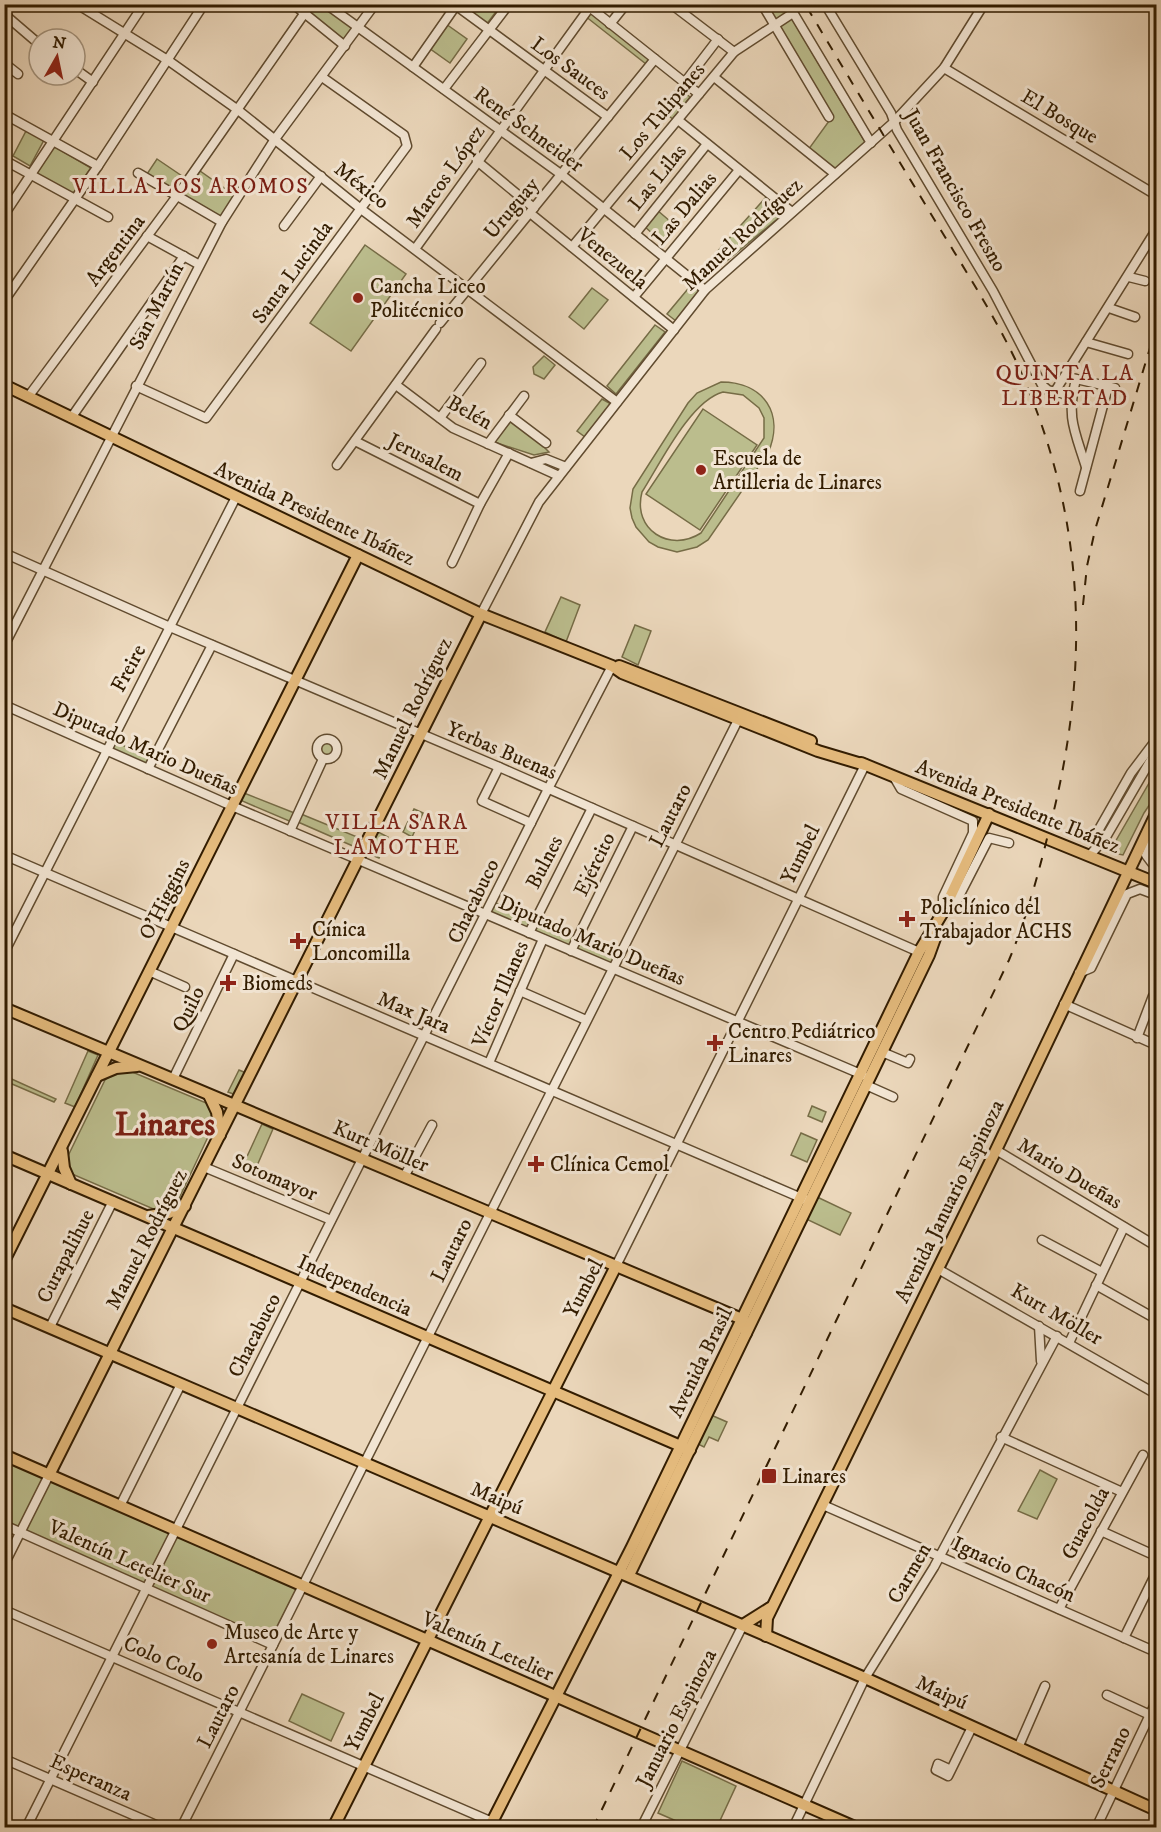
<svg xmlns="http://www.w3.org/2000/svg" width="1161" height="1832" viewBox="0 0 1161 1832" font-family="'IM FELL DW Pica',serif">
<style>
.green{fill:#bbbd8d;stroke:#766c46;stroke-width:1.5;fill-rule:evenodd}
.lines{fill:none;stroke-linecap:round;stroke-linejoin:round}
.minor-casing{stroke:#604b2f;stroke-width:11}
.major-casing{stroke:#321c00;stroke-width:14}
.minor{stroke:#f2e5d3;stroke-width:8}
.major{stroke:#e6bc7e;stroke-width:10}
.rail{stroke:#321c00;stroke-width:2;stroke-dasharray:10 10;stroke-linecap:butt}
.poi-dot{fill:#8f2418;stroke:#f2e5d3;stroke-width:2}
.labels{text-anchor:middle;stroke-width:6;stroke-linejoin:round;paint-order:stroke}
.street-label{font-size:21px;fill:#321c00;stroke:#f2e5d3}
.poi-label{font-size:21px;fill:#321c00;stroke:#f2e5d3;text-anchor:start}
.neighbourhood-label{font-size:22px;letter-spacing:1.5px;fill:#7a1f14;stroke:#f2e5d3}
.town-label{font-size:33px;font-weight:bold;fill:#7a1f14;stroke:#f2e5d3}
</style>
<rect width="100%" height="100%" fill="#ebd7bb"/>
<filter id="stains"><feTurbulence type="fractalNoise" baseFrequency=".00333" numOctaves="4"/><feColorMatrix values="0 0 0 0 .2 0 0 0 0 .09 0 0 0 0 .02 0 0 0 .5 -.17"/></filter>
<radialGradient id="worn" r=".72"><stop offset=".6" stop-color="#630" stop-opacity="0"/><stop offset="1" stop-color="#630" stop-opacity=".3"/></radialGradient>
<g class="green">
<path d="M297,5H321L353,28L343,41Z"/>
<path d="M461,5H492L498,9L486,25Z"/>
<path d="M765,5H784L865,142L834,171L808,150L832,117Z"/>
<path d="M590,10L651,58L646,64L585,16Z"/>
<path d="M446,24L467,39L450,63L429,48Z"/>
<path d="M678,87L690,97L673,119L660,110Z"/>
<path d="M26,131L44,140L30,166L13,156Z"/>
<path d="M52,145L91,168L72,195L32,175Z"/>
<path d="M157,159L191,182L200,171L234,195L220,219L147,174Z"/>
<path d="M767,196L787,211L706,278L699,272Z"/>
<path d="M657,210L678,228L664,244L644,226Z"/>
<path d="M365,245L406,274L351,351L310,323Z"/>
<path d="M692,284L700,290L676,321L667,314Z"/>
<path d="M592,288L608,300L584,329L569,317Z"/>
<path d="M655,325L665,332L616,394L607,386Z"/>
<path d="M544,356L555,365L544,379L534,374L533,367Z"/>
<path d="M721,382C764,382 785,414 768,453L708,540L697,547L677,552L658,547L649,542L636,527L632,518L630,508L633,489L688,403L697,393ZM723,392L743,395L759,408L764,418V438L701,533C670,553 632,530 642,492C660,464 690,401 723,392Z"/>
<path d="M602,399L611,404L585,437L577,431Z"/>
<path d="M703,409L757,445L700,530L646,494Z"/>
<path d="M509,420L546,446L545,448L549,452L534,455L494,442Z"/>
<path d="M561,597L580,605L566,642L545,632Z"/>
<path d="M635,625L651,631L638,665L622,657Z"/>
<path d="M112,740L152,759L148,767L108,748Z"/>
<circle cx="327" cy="749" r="7"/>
<path d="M1156,771V795L1144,813L1123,855L1113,853L1114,844Z"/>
<path d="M244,793L297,814L294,823L240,800Z"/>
<path d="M414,809L423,813L412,837L403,832Z"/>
<path d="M301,814L367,841L362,850L298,822Z"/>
<path d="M376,831L388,837L379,858L367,853Z"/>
<path d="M496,903L617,955L611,966L489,914Z"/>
<path d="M88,1051L98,1055L75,1107L65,1103Z"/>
<path d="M239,1070L246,1073L236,1095L228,1092Z"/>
<path d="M130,1071L211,1105L215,1122L176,1205L158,1211L72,1174L67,1158L105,1080L114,1073Z"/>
<path d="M5,1076L56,1099L54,1102L5,1081Z"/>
<path d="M812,1106L826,1112L822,1122L808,1116Z"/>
<path d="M262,1124L273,1129L256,1168L244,1163Z"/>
<path d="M801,1133L817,1140L807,1162L791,1155Z"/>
<path d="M815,1196L851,1213L840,1235L804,1218Z"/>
<path d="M711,1415L727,1422L718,1441L709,1437L704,1447L696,1443Z"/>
<path d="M5,1460L297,1588L271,1640L5,1522Z"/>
<path d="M1040,1470L1057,1479L1037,1519L1018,1511Z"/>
<path d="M302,1694L344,1713L331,1741L289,1721Z"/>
<path d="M682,1761L736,1786L717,1827H690L658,1813Z"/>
</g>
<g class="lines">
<defs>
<g id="minor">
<path d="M77,4L169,61L238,110L361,209L617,402"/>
<path d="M293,4L345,46"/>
<path d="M326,4L562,175L705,290"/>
<path d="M454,4L608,117"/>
<path d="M671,4L734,52"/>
<path d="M762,4L829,117"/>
<path d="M788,4L871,143"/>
<path d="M825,4L891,113L897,130L993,291L1042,385L1048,390L1071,396"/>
<path d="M587,5L699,94"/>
<path d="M4,14L39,44"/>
<path d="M610,24L626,4"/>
<path d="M4,63L18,74"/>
<path d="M413,67L457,4"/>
<path d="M944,68L1156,195"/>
<path d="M75,69L93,82"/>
<path d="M714,77L835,174"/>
<path d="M685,82L718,39"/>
<path d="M444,89L509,4"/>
<path d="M4,114L98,166"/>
<path d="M678,120L792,212"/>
<path d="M4,160L108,217"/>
<path d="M477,161L534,208"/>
<path d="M138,173L222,222"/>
<path d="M530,213L674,330"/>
<path d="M4,215L144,4"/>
<path d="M284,226L321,176"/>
<path d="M635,234L707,144"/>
<path d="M147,236L198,264"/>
<path d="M572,247L734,52L793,13"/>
<path d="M415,249L590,7"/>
<path d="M1129,277L1145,281"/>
<path d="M634,297L739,170"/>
<path d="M4,301L98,166L204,4"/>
<path d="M1109,308L1135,317"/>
<path d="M440,323L655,59"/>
<path d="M1086,342L1128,354"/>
<path d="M1072,378L1115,388"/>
<path d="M1076,379C1066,418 1075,431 1086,467"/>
<path d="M396,385L453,428L559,476"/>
<path d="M136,386L206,418L407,146L404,135L322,77"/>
<path d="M1054,393L1156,230"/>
<path d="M28,397L177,196L311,4"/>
<path d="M509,415L546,443"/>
<path d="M71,418L184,256"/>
<path d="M440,418L481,363"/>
<path d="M355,441L480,504"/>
<path d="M488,444L524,396"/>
<path d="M531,463L546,459L566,467"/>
<path d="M337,465L436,329"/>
<path d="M1080,491L1108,387"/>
<path d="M4,553L170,627L499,767L919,952"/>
<path d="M452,563L480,504L509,453"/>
<path d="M481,614L539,502L705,290L894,122L944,68L984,4"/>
<path d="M4,646L222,222L275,139L375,4"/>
<path d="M4,705L232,806L863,1075"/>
<circle cx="327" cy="749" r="10"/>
<path d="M499,767L482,801L531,823"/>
<path d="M148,769L212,645"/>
<path d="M894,777L901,789L973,821V833L943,897V912L953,908L989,838L1009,843"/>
<path d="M290,831L323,759"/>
<path d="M1094,838L1131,773L1156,740"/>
<path d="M4,855L806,1200"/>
<path d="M1090,855L1106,837L1156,751"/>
<path d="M1152,863L1146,855L1156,832"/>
<path d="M529,933L592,808"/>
<path d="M571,951L633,826"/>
<path d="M4,953L236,497"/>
<path d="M149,971L185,987"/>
<path d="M1079,973L1091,968L1127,894L1140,889L1156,895"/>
<path d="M520,991L586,1020"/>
<path d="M1064,1004L1156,1045"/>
<path d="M1137,1038L1153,996L1156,994"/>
<path d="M882,1052L908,1063L910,1059"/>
<path d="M489,1063L543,939"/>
<path d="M173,1079L234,954"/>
<path d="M866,1085L893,1097"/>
<path d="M996,1150L1156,1246"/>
<path d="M204,1167L331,1220"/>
<path d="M404,1177L432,1125"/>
<path d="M1042,1240L1102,1272"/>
<path d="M616,1266L865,765"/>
<path d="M938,1269L1156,1394"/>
<path d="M1096,1285L1156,1319"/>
<path d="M1039,1326L1041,1361"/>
<path d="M50,1327L113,1201"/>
<path d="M1069,1343L1124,1227"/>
<path d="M1001,1437L1122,1492"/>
<path d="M823,1505L1156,1652"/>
<path d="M120,1506L181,1384"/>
<path d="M4,1525L273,1645"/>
<path d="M1101,1531L1156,1556"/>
<path d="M4,1565L49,1475"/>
<path d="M1059,1609L1143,1455"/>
<path d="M4,1610L506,1828"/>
<path d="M1124,1638L1156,1573"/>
<path d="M1107,1695L1150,1715"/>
<path d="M1018,1748L1045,1686"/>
<path d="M4,1759L163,1828"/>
<path d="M951,1770L938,1764L936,1770L948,1776L951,1770L972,1727"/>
<path d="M26,1828L548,789L612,666"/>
<path d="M181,1828L738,720"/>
<path d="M641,1828L743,1625"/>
<path d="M793,1828L865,1678L934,1567L1057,1336"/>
<path d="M1096,1828L1156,1702"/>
</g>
<g id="major">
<path d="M4,385L481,614L612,666L622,673L818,751L865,765"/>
<path d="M619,666L811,741"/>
<path d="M861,763L1156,883"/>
<path d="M4,1008L742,1319L746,1324V1333"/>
<path d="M97,1076L116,1068L137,1066"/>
<path d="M209,1095L217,1112L220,1135"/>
<path d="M62,1151L64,1168L71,1184"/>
<path d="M4,1155L690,1450"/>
<path d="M148,1216L169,1213L185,1206"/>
<path d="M4,1261L358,555"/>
<path d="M4,1308L865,1678L1156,1810"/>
<path d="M4,1455L857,1828"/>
<path d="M49,1475L481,614"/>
<path d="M629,1575L929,955L938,930"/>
<path d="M743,1625L770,1608"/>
<path d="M766,1636L767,1618L996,1150L1156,814"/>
<path d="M333,1828L616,1266"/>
<path d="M489,1828L632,1547L919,952L943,912L989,814"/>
</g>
</defs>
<use href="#minor" class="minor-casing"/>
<use href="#major" class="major-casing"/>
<use href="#minor" class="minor"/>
<use href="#major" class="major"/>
<g class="rail">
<path d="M1083,605L1087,566L1095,530L1156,328"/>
<path d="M593,1828L1009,960C1030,910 1042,859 1055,806C1091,652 1083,507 1016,361C990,307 956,256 925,204C885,138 845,71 805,4"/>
</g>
</g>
<g class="poi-dot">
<circle cx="358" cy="298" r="6"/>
<circle cx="701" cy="470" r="6"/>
<path d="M904 910h6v6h6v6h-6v6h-6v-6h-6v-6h6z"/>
<path d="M295 932h6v6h6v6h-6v6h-6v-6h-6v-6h6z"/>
<path d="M225 974h6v6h6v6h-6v6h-6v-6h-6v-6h6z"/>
<path d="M712 1034h6v6h6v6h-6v6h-6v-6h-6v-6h6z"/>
<path d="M533 1155h6v6h6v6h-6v6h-6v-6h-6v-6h6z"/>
<rect x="761" y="1468" width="16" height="16" rx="3"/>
<circle cx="212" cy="1644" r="6"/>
</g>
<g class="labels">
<g class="street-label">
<text transform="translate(571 68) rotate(36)" y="7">Los Sauces</text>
<text transform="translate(662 111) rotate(-50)" y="7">Los Tulipanes</text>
<text transform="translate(1060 116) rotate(31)" y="7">El Bosque</text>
<text transform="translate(529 129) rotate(36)" y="7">René Schneider</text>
<text transform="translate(445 176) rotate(-55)" y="7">Marcos López</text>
<text transform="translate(657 177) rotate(-51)" y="7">Las Lilas</text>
<text transform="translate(362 185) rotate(38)" y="7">México</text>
<text transform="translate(956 190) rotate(60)" y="7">Juan Francisco Fresno</text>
<text transform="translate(511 208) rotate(-50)" y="7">Uruguay</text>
<text transform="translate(684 208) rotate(-50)" y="7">Las Dalias</text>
<text transform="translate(742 234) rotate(-43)" y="7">Manuel Rodríguez</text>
<text transform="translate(115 250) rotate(-53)" y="7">Argentina</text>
<text transform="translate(613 258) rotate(39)" y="7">Venezuela</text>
<text transform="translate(292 272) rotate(-54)" y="7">Santa Lucinda</text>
<text transform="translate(156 306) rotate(-63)" y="7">San Martín</text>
<text transform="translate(470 412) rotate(29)" y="7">Belén</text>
<text transform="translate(426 457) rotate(27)" y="7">Jerusalem</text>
<text transform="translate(315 513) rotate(25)" y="7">Avenida Presidente Ibáñez</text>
<text transform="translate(128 668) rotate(-62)" y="7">Freire</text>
<text transform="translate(412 708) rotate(-64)" y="7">Manuel Rodríguez</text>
<text transform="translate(146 748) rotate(24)" y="7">Diputado Mario Dueñas</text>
<text transform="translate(502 750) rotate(23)" y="7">Yerbas Buenas</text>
<text transform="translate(1018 806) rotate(22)" y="7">Avenida Presidente Ibáñez</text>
<text transform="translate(670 815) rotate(-63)" y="7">Lautaro</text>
<text transform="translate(800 854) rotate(-64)" y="7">Yumbel</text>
<text transform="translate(544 862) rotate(-63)" y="7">Bulnes</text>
<text transform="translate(594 864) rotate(-64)" y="7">Ejército</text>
<text transform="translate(164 899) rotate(-63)" y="7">O'Higgins</text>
<text transform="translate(473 901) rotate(-64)" y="7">Chacabuco</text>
<text transform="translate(592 940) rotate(23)" y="7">Diputado Mario Dueñas</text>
<text transform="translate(500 994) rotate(-67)" y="7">Víctor Illanes</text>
<text transform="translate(188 1009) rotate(-64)" y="7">Quilo</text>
<text transform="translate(414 1012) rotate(23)" y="7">Max Jara</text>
<text transform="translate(381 1146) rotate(23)" y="7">Kurt Möller</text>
<text transform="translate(1070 1173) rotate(31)" y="7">Mario Dueñas</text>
<text transform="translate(275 1177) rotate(23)" y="7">Sotomayor</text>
<text transform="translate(949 1201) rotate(-64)" y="7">Avenida Januario Espinoza</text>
<text transform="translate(146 1239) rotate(-63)" y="7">Manuel Rodríguez</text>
<text transform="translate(451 1250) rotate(-64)" y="7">Lautaro</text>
<text transform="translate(65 1256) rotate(-63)" y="7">Curapalihue</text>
<text transform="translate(355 1285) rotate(24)" y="7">Independencia</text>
<text transform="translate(583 1288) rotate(-63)" y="7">Yumbel</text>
<text transform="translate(1057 1314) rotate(30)" y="7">Kurt Möller</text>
<text transform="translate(254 1335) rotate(-63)" y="7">Chacabuco</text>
<text transform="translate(700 1362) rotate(-64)" y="7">Avenida Brasil</text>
<text transform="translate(497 1498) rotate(23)" y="7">Maipú</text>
<text transform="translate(1085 1523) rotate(-62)" y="7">Guacolda</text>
<text transform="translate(130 1561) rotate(24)" y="7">Valentín Letelier Sur</text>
<text transform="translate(1014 1569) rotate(24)" y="7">Ignacio Chacón</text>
<text transform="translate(909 1573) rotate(-60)" y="7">Carmen</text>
<text transform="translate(488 1646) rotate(24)" y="7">Valentín Letelier</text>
<text transform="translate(164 1659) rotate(24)" y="7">Colo Colo</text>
<text transform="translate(942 1692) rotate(25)" y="7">Maipú</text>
<text transform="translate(218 1716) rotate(-63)" y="7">Lautaro</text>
<text transform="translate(676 1718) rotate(-63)" y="7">Januario Espinoza</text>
<text transform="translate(364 1722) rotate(-63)" y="7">Yumbel</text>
<text transform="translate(1110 1757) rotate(-64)" y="7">Serrano</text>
<text transform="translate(91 1777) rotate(24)" y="7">Esperanza</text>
</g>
<g class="poi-label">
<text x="370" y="293">Cancha Liceo<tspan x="370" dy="24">Politécnico</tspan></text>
<text x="713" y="465">Escuela de<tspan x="713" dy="24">Artilleria de Linares</tspan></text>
<text x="920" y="914">Policlínico del<tspan x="920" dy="24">Trabajador ACHS</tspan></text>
<text x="312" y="936">Cínica<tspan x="312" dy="24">Loncomilla</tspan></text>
<text x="242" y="990">Biomeds</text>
<text x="728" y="1038">Centro Pediátrico<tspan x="728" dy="24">Linares</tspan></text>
<text x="550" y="1171">Clínica Cemol</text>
<text x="782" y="1483">Linares</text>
<text x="224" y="1639">Museo de Arte y<tspan x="224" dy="24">Artesanía de Linares</tspan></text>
</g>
<g class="neighbourhood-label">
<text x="191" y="193">VILLA LOS AROMOS</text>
<text x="1065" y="380">QUINTA LA<tspan x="1065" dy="25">LIBERTAD</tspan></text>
<text x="397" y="829">VILLA SARA<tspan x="397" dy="25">LAMOTHE</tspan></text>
</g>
<g class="town-label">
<text x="165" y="1135">Linares</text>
</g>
</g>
<rect width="1161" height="1832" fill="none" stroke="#ebd7bb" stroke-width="24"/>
<rect x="6" y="6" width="1149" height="1820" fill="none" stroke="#321c00" stroke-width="3"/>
<rect x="12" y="12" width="1137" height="1808" fill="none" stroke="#321c00" stroke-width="1.5"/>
<g transform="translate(57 57) rotate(9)"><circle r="28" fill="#f2e5d3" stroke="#a5957f" stroke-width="1.5"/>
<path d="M0-4.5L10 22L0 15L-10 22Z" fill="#8f2418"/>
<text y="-9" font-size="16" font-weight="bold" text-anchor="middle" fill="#321c00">N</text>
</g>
<rect width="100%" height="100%" filter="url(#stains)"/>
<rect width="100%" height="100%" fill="url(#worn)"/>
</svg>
